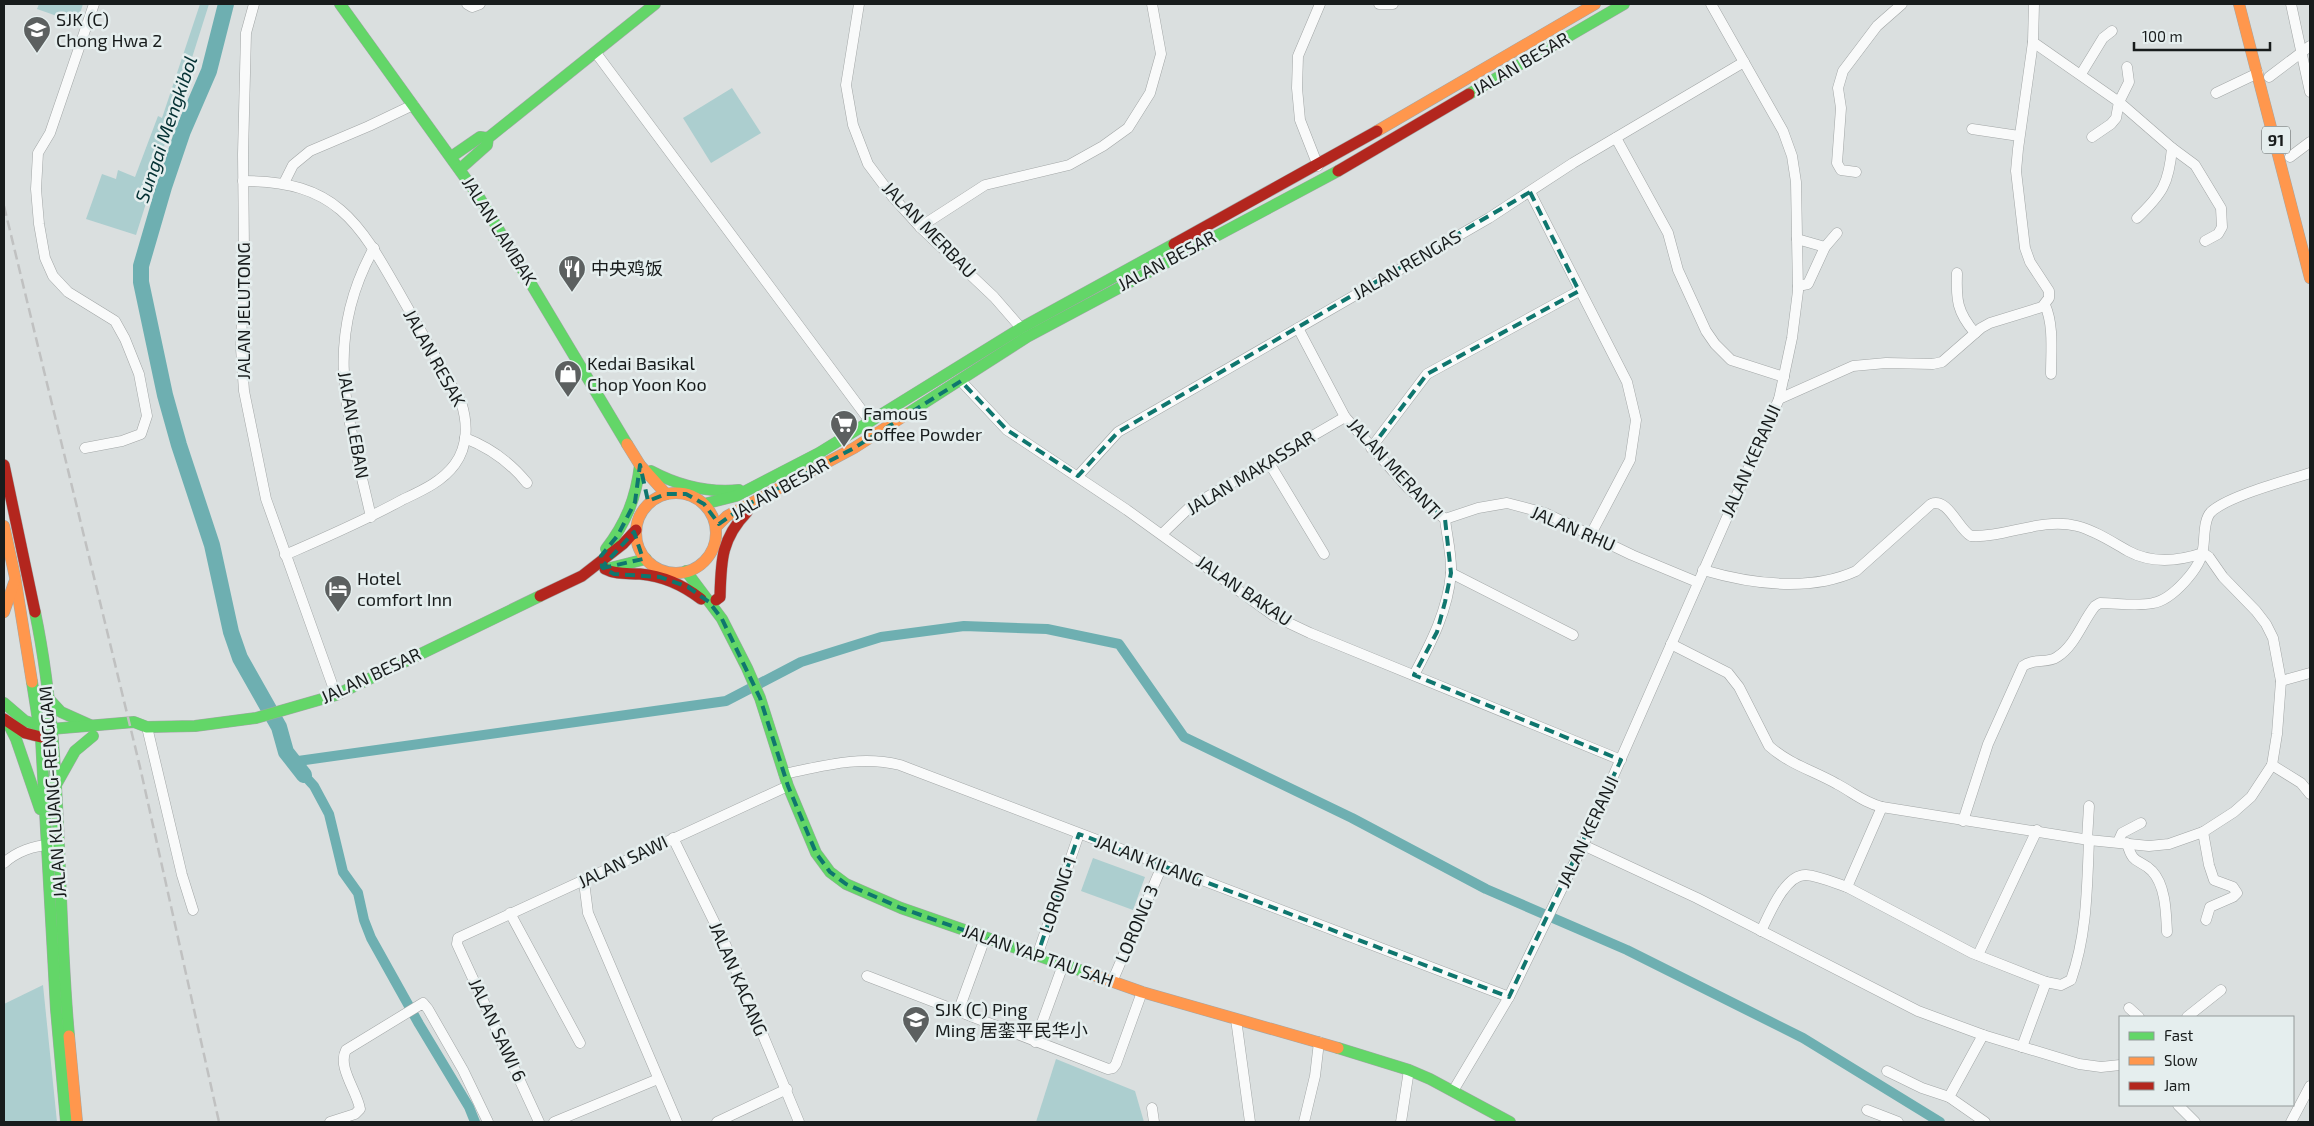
<svg xmlns="http://www.w3.org/2000/svg" width="2314" height="1126" viewBox="0 0 2314 1126" font-family="'Exo 2','Noto Sans SC',sans-serif">
<style>
.green{fill:#accecf}
.lines{fill:none;stroke-linecap:round;stroke-linejoin:round}
.canal{stroke:#6eafb1;stroke-width:10}
.river{stroke:#6eafb1;stroke-width:16}
.street-casing{stroke:#a2a6a6;stroke-width:11}
.fast-casing{stroke:#a2a6a6;stroke-width:12}
.slow-casing{stroke:#a2a6a6;stroke-width:12}
.jam-casing{stroke:#a2a6a6;stroke-width:12}
.street{stroke:#f9fafa;stroke-width:10}
.fast{stroke:#63d668;stroke-width:11}
.slow{stroke:#ff974d;stroke-width:11}
.jam{stroke:#b3261e;stroke-width:11}
.rail{stroke:#c0c1c1;stroke-width:2.5;stroke-dasharray:10 5;stroke-linecap:butt}
.marked{fill:none;stroke:#0f766e;stroke-width:4;stroke-dasharray:10 6;stroke-linejoin:round}
.labels{text-anchor:middle;stroke-width:5;stroke-linejoin:round;paint-order:stroke}
.shield{fill:#e5eeee;stroke:#565b5b;stroke-width:1}
.shield-label{font-size:16px;font-weight:bold;fill:#181c1c}
.poi-label{font-size:18px;fill:#181c1c;stroke:#e5eeee;text-anchor:start}
.street-label{font-size:18px;fill:#181c1c;stroke:#e5eeee}
.water-label{font-size:19px;font-style:italic;fill:#033032;stroke:#e5eeee}
</style>
<rect width="100%" height="100%" fill="#dadfdf"/>
<g class="green">
<path d="M39,4H83L77,23L37,9Z"/>
<path d="M200,4H209L136,235L86,219L102,174L116,179L118,170L135,177L158,116L162,118Z"/>
<path d="M732,88L761,133L711,163L683,118Z"/>
<path d="M1093,858L1145,877L1133,910L1081,891Z"/>
<path d="M43,985L57,1122H4V1004Z"/>
<path d="M1056,1059L1135,1091L1144,1122H1036Z"/>
</g>
<g class="lines">
<g class="canal">
<path d="M291,762L726,701L801,662L881,637L964,626L1047,629L1119,644L1184,737L1352,818L1486,889L1627,950L1803,1038L1940,1122"/>
<path d="M304,775L314,786L329,814L343,872L358,893L364,920L371,938L419,1024L469,1107L475,1122"/>
</g>
<path class="river" d="M226,4L209,71L183,131L164,187L141,266V282L165,395L179,445L212,545L231,632L240,658L279,727L286,752L304,775"/>
<defs>
<g id="street">
<path d="M254,4L246,33L243,154L244,251L241,348L244,391L266,499L336,695"/>
<path d="M467,4L472,7L480,4"/>
<path d="M859,4L846,85L853,125L868,164L892,196L920,227L994,297L1021,328"/>
<path d="M1379,4H1393"/>
<path d="M2291,4L2310,92"/>
<path d="M2033,42L2119,102L2172,148C2169,184 2162,194 2137,218"/>
<path d="M596,53L869,420"/>
<path d="M2081,74L2103,38L2112,31"/>
<path d="M2269,77L2310,46"/>
<path d="M2216,93L2258,73"/>
<path d="M1972,129L2019,136"/>
<path d="M2092,137L2111,124L2116,118L2119,102L2129,82L2127,67"/>
<path d="M1616,138L1668,233L1678,270L1706,331L1715,344L1731,360L1784,377"/>
<path d="M2172,148L2195,165L2221,208L2222,227L2218,234L2205,241"/>
<path d="M2290,157L2310,142"/>
<path d="M1318,166L1300,120L1297,88L1298,56L1320,4"/>
<path d="M1856,172L1841,170L1837,163L1841,108L1838,88L1843,71L1877,26L1902,4"/>
<path d="M243,181C337,181 359,222 401,296C421,331 441,367 461,402C468,423 468,446 455,464C442,482 421,491 402,500C364,521 324,538 285,555"/>
<path d="M284,183L293,165L310,151L369,126L413,105"/>
<path d="M1530,192L1627,382L1636,420L1630,460L1591,534"/>
<path d="M920,227L985,185L1069,165L1103,146L1128,128L1150,93L1161,54L1152,4"/>
<path d="M1797,239L1825,247"/>
<path d="M1957,273C1956,300 1957,312 1975,333"/>
<path d="M1798,286L1808,284L1825,247L1837,233"/>
<path d="M2045,305C2054,325 2051,352 2051,374"/>
<path d="M1298,328L1345,417L1408,488L1445,519C1447,537 1452,556 1451,573C1448,610 1431,643 1414,675"/>
<path d="M961,381L1007,430L1127,510L1274,616L1310,633L1621,760"/>
<path d="M1779,399L1853,366L1886,363L1933,364L1942,362L1981,328L1990,323L2042,307L2049,298V291L2030,262L2025,248L2016,171L2018,149L2033,42L2034,4"/>
<path d="M465,438C491,448 510,462 527,483"/>
<path d="M85,448L122,441L141,434L147,416L139,374L125,339L115,321L68,292L53,276L45,258L39,224L36,189L38,153L50,133L94,4"/>
<path d="M1371,448L1427,374L1579,291"/>
<path d="M1268,461L1324,554"/>
<path d="M1078,476L1118,432L1489,218L1573,163L1744,62"/>
<path d="M371,517C349,419 321,343 374,248"/>
<path d="M1445,519L1478,508L1507,503L1545,513L1632,555L1697,582"/>
<path d="M1162,534L1190,507L1345,417"/>
<path d="M1451,573L1573,635"/>
<path d="M1671,644L1728,673L1739,687L1769,746C1789,764 1814,771 1837,784C1854,793 1863,802 1882,807L2089,840L2149,846L2169,844L2203,832L2234,812L2251,797L2272,765L2277,734L2281,681L2273,638L2266,624L2256,611L2223,577L2209,557L2203,553C2179,561 2152,564 2128,551C2112,542 2096,531 2077,526C2041,517 2006,538 1971,536C1958,529 1948,497 1931,504L1856,571C1810,592 1751,584 1703,570"/>
<path d="M2281,681L2310,673"/>
<path d="M147,727L182,875L193,910"/>
<path d="M2272,765L2301,783L2310,794"/>
<path d="M784,774C823,766 860,755 900,765L1509,997"/>
<path d="M1882,807L1847,887L1972,953L2046,982L2061,985L2071,980C2087,935 2087,888 2089,840"/>
<path d="M1963,821L1988,744L2023,666C2033,658 2047,664 2057,657C2075,646 2082,622 2095,606L2100,603C2117,603 2136,607 2153,603C2172,600 2201,568 2203,549C2205,539 2203,520 2211,512C2228,496 2286,481 2310,473"/>
<path d="M2203,832L2209,865L2214,880L2233,887L2237,893L2233,897L2210,907L2206,920"/>
<path d="M673,838L726,946L799,1122"/>
<path d="M2087,840L2089,806"/>
<path d="M2118,842L2122,833L2141,823"/>
<path d="M2127,843C2133,866 2139,858 2152,871C2166,886 2166,913 2167,932"/>
<path d="M1583,845L1697,898L1918,1011L1983,1035L2079,1064L2101,1067L2120,1065"/>
<path d="M4,863C16,852 34,845 51,845"/>
<path d="M584,882L588,913L677,1122"/>
<path d="M510,913L580,1043"/>
<path d="M1761,931C1769,915 1785,874 1806,875C1819,876 1835,883 1847,887"/>
<path d="M1978,955L2037,830"/>
<path d="M1037,956L1079,834"/>
<path d="M867,976L1108,1069L1113,1068L1116,1064L1142,992"/>
<path d="M1112,982L1162,866"/>
<path d="M2129,1008L2139,1017"/>
<path d="M958,1012L985,938"/>
<path d="M2187,1017L2221,990"/>
<path d="M1236,1019L1250,1122"/>
<path d="M1983,1035L1949,1097L1985,1122"/>
<path d="M1035,1042L1063,965"/>
<path d="M2022,1047L2046,982"/>
<path d="M1887,1071L1922,1088L1949,1097"/>
<path d="M1453,1091L1509,997L1583,845L1779,399L1792,338L1798,291L1796,182L1792,156L1783,131L1711,4"/>
<path d="M2178,1105L2195,1122"/>
<path d="M1152,1108L1154,1122"/>
<path d="M1867,1110L1898,1122"/>
<path d="M330,1122L355,1114L360,1109C357,1091 337,1067 346,1050L423,1003L428,1009L463,1070L488,1122"/>
<path d="M539,1122L457,944L458,938L788,786"/>
<path d="M554,1122L658,1079"/>
<path d="M717,1122L787,1089"/>
<path d="M1304,1122L1315,1076L1319,1042"/>
<path d="M1401,1122L1409,1070"/>
<path d="M2291,1122L2310,1086"/>
</g>
<g id="fast">
<path d="M340,4L479,197L627,444"/>
<path d="M1469,94L1624,4"/>
<path d="M451,157L480,137L488,138"/>
<path d="M460,169L487,145L488,138L655,4"/>
<path d="M907,414L1027,337L1338,171"/>
<path d="M651,471C679,486 707,493 739,490"/>
<path d="M704,504L736,496L819,453L1021,328L1174,244"/>
<path d="M606,549C626,523 636,498 640,465"/>
<path d="M610,568L646,559"/>
<path d="M686,571L722,619L747,668L760,698L788,786L816,853L830,872L846,884L901,908L1091,974"/>
<path d="M35,612C64,751 56,895 69,1036"/>
<path d="M32,682L41,739L56,1009L66,1122"/>
<path d="M48,698L61,712L90,725"/>
<path d="M4,703L25,721L51,729L134,722L147,727L195,726L256,718L336,695L540,596"/>
<path d="M8,723L16,739L40,809"/>
<path d="M57,783L75,751L93,736"/>
<path d="M1338,1048L1409,1070L1430,1079L1510,1122"/>
</g>
<g id="slow">
<path d="M2239,4L2310,278"/>
<path d="M1377,131L1595,4"/>
<path d="M627,444L640,465L666,494"/>
<circle cx="676" cy="533" r="40"/>
<path d="M4,526L15,577L32,682"/>
<path d="M716,527L727,516L854,448L907,414"/>
<path d="M4,612L14,583"/>
<path d="M1091,974L1142,992L1338,1048"/>
<path d="M69,1036L77,1122"/>
</g>
<g id="jam">
<path d="M1338,171L1469,94"/>
<path d="M1174,244L1377,131"/>
<path d="M4,465L35,612"/>
<path d="M605,569C616,575 628,573 640,574C663,576 683,585 701,599"/>
<path d="M540,596L582,576L623,544L636,530"/>
<path d="M716,600L720,597C721,561 721,539 747,512"/>
<path d="M4,719L25,733L49,739"/>
</g>
</defs>
<use href="#street" class="street-casing"/>
<use href="#fast" class="fast-casing"/>
<use href="#slow" class="slow-casing"/>
<use href="#jam" class="jam-casing"/>
<use href="#street" class="street"/>
<use href="#fast" class="fast"/>
<use href="#slow" class="slow"/>
<use href="#jam" class="jam"/>
<path class="rail" d="M4,206L140,767L219,1122"/>
</g>
<path class="marked" d="M1530,192L1579,291L1427,374L1371,448L1445,519L1451,573L1445,602L1437,632L1414,675L1621,760L1509,997L1079,834L1037,956L901,908L846,884L830,872L816,853L788,786L760,698L722,619L709,602L688,587L660,577L614,574L603,568L643,559L634,532L602,567L601,556L618,535L635,502L640,465L648,501L666,494H686L704,504L719,524L741,508L854,448L961,381L1007,430L1078,476L1118,432Z"/>
<defs>
<symbol id="school-pin" viewBox="-11 -11 22 30"><path d="M0 17L-7.5 6A9.5 9.5 0 1 1 7.5 6Z" fill="#5c6060" stroke="#e5eeee"/><path d="M0-5L7-2L0 1L-7-2ZM-4 1L0 2.5L4 1V4Q0 6-4 4Z" fill="#fff"/></symbol>
<symbol id="restaurant-pin" viewBox="-11 -11 22 30"><path d="M0 17L-7.5 6A9.5 9.5 0 1 1 7.5 6Z" fill="#5c6060" stroke="#e5eeee"/><path d="M-5-6h1v4h1v-4h1v4h1v-4h1v5L-1.5 .5V6h-2V.5L-5-1ZM5-6V6H3V1.5H1.5Q1.5-4 5-6Z" fill="#fff"/></symbol>
<symbol id="shop-pin" viewBox="-11 -11 22 30"><path d="M0 17L-7.5 6A9.5 9.5 0 1 1 7.5 6Z" fill="#5c6060" stroke="#e5eeee"/><path d="M-5-2.5h2.3a2.7 3.5 0 0 1 5.4 0H5L5.5 6h-11ZM-1.5-2.5h3a1.5 2.3 0 0 0-3 0Z" fill="#fff"/></symbol>
<symbol id="supermarket-pin" viewBox="-11 -11 22 30"><path d="M0 17L-7.5 6A9.5 9.5 0 1 1 7.5 6Z" fill="#5c6060" stroke="#e5eeee"/><path d="M-6-5.5h2.5l.6 2H6L4.5 2H-2.5L-4.4-4H-6ZM-1.5 3.2a1.3 1.3 0 1 0 .1 0ZM3 3.2a1.3 1.3 0 1 0 .1 0Z" fill="#fff"/></symbol>
<symbol id="hotel-pin" viewBox="-11 -11 22 30"><path d="M0 17L-7.5 6A9.5 9.5 0 1 1 7.5 6Z" fill="#5c6060" stroke="#e5eeee"/><path d="M-6-4.5h1.5V1H6V5H4.5V3h-9V5H-6ZM-4 0a1.8 1.8 0 1 1 3.6 0ZM.5 0V-2.5h3Q6-2.5 6 0Z" fill="#fff"/></symbol>
</defs>
<g fill-rule="evenodd">
<use href="#school-pin" x="21" y="14" width="32" height="43"/>
<use href="#restaurant-pin" x="556" y="253" width="32" height="43"/>
<use href="#shop-pin" x="552" y="358" width="32" height="43"/>
<use href="#supermarket-pin" x="828" y="408" width="32" height="43"/>
<use href="#hotel-pin" x="322" y="573" width="32" height="43"/>
<use href="#school-pin" x="900" y="1004" width="32" height="43"/>
</g>
<g class="labels">
<rect class="shield" x="2262" y="126.5" width="28" height="27" rx="4"/>
<g class="shield-label">
<text x="2276" y="146">91</text>
</g>
<g class="poi-label">
<text x="56" y="26">SJK (C)<tspan x="56" dy="21">Chong Hwa 2</tspan></text>
<text x="591" y="275">中央鸡饭</text>
<text x="587" y="370">Kedai Basikal<tspan x="587" dy="21">Chop Yoon Koo</tspan></text>
<text x="863" y="420">Famous<tspan x="863" dy="21">Coffee Powder</tspan></text>
<text x="357" y="585">Hotel<tspan x="357" dy="21">comfort Inn</tspan></text>
<text x="935" y="1016">SJK (C) Ping<tspan x="935" dy="21">Ming 居銮平民华小</tspan></text>
</g>
<g class="street-label">
<text transform="translate(1521 64) rotate(-30)" y="6">JALAN BESAR</text>
<text transform="translate(929 230) rotate(46)" y="6">JALAN MERBAU</text>
<text transform="translate(499 231) rotate(58)" y="6">JALAN LAMBAK</text>
<text transform="translate(1167 261) rotate(-28)" y="6">JALAN BESAR</text>
<text transform="translate(1407 265) rotate(-30)" y="6">JALAN RENGAS</text>
<text transform="translate(244 311) rotate(-90)" y="6">JALAN JELUTONG</text>
<text transform="translate(434 358) rotate(61)" y="6">JALAN RESAK</text>
<text transform="translate(353 425) rotate(80)" y="6">JALAN LEBAN</text>
<text transform="translate(1751 461) rotate(-66)" y="6">JALAN KERANJI</text>
<text transform="translate(1395 469) rotate(47)" y="6">JALAN MERANTI</text>
<text transform="translate(1251 473) rotate(-31)" y="6">JALAN MAKASSAR</text>
<text transform="translate(780 489) rotate(-29)" y="6">JALAN BESAR</text>
<text transform="translate(1573 529) rotate(23)" y="6">JALAN RHU</text>
<text transform="translate(1244 591) rotate(34)" y="6">JALAN BAKAU</text>
<text transform="translate(371 676) rotate(-25)" y="6">JALAN BESAR</text>
<text transform="translate(53 792) rotate(-94)" y="6">JALAN KLUANG-RENGGAM</text>
<text transform="translate(1588 832) rotate(-65)" y="6">JALAN KERANJI</text>
<text transform="translate(1149 861) rotate(21)" y="6">JALAN KILANG</text>
<text transform="translate(623 862) rotate(-26)" y="6">JALAN SAWI</text>
<text transform="translate(1058 895) rotate(-71)" y="6">LORONG 1</text>
<text transform="translate(1137 924) rotate(-67)" y="6">LORONG 3</text>
<text transform="translate(1038 956) rotate(19)" y="6">JALAN YAP TAU SAH</text>
<text transform="translate(738 979) rotate(67)" y="6">JALAN KACANG</text>
<text transform="translate(497 1030) rotate(65)" y="6">JALAN SAWI 6</text>
</g>
<g class="water-label">
<text transform="translate(166 129) rotate(-71)" y="7">Sungai Mengkibol</text>
</g>
</g>
<rect width="2314" height="1126" fill="none" stroke="#181c1c" stroke-width="10"/>
<rect x="2119" y="1016" width="175" height="90" fill="#e5eeee" stroke="#939a9a"/>
<rect x="2129" y="1032" width="25" height="8" fill="#63d668" stroke="#939a9a"/>
<text x="2164" y="1041" font-size="15" fill="#181c1c">Fast</text>
<rect x="2129" y="1057" width="25" height="8" fill="#ff974d" stroke="#939a9a"/>
<text x="2164" y="1066" font-size="15" fill="#181c1c">Slow</text>
<rect x="2129" y="1082" width="25" height="8" fill="#b3261e" stroke="#939a9a"/>
<text x="2164" y="1091" font-size="15" fill="#181c1c">Jam</text>
<path d="M2134 42v8h136v-8" fill="none" stroke="#181c1c" stroke-width="2.5"/>
<text x="2142" y="42" font-size="15" fill="#181c1c" stroke="#e5eeee" stroke-width="4" paint-order="stroke">100 m</text>
</svg>
